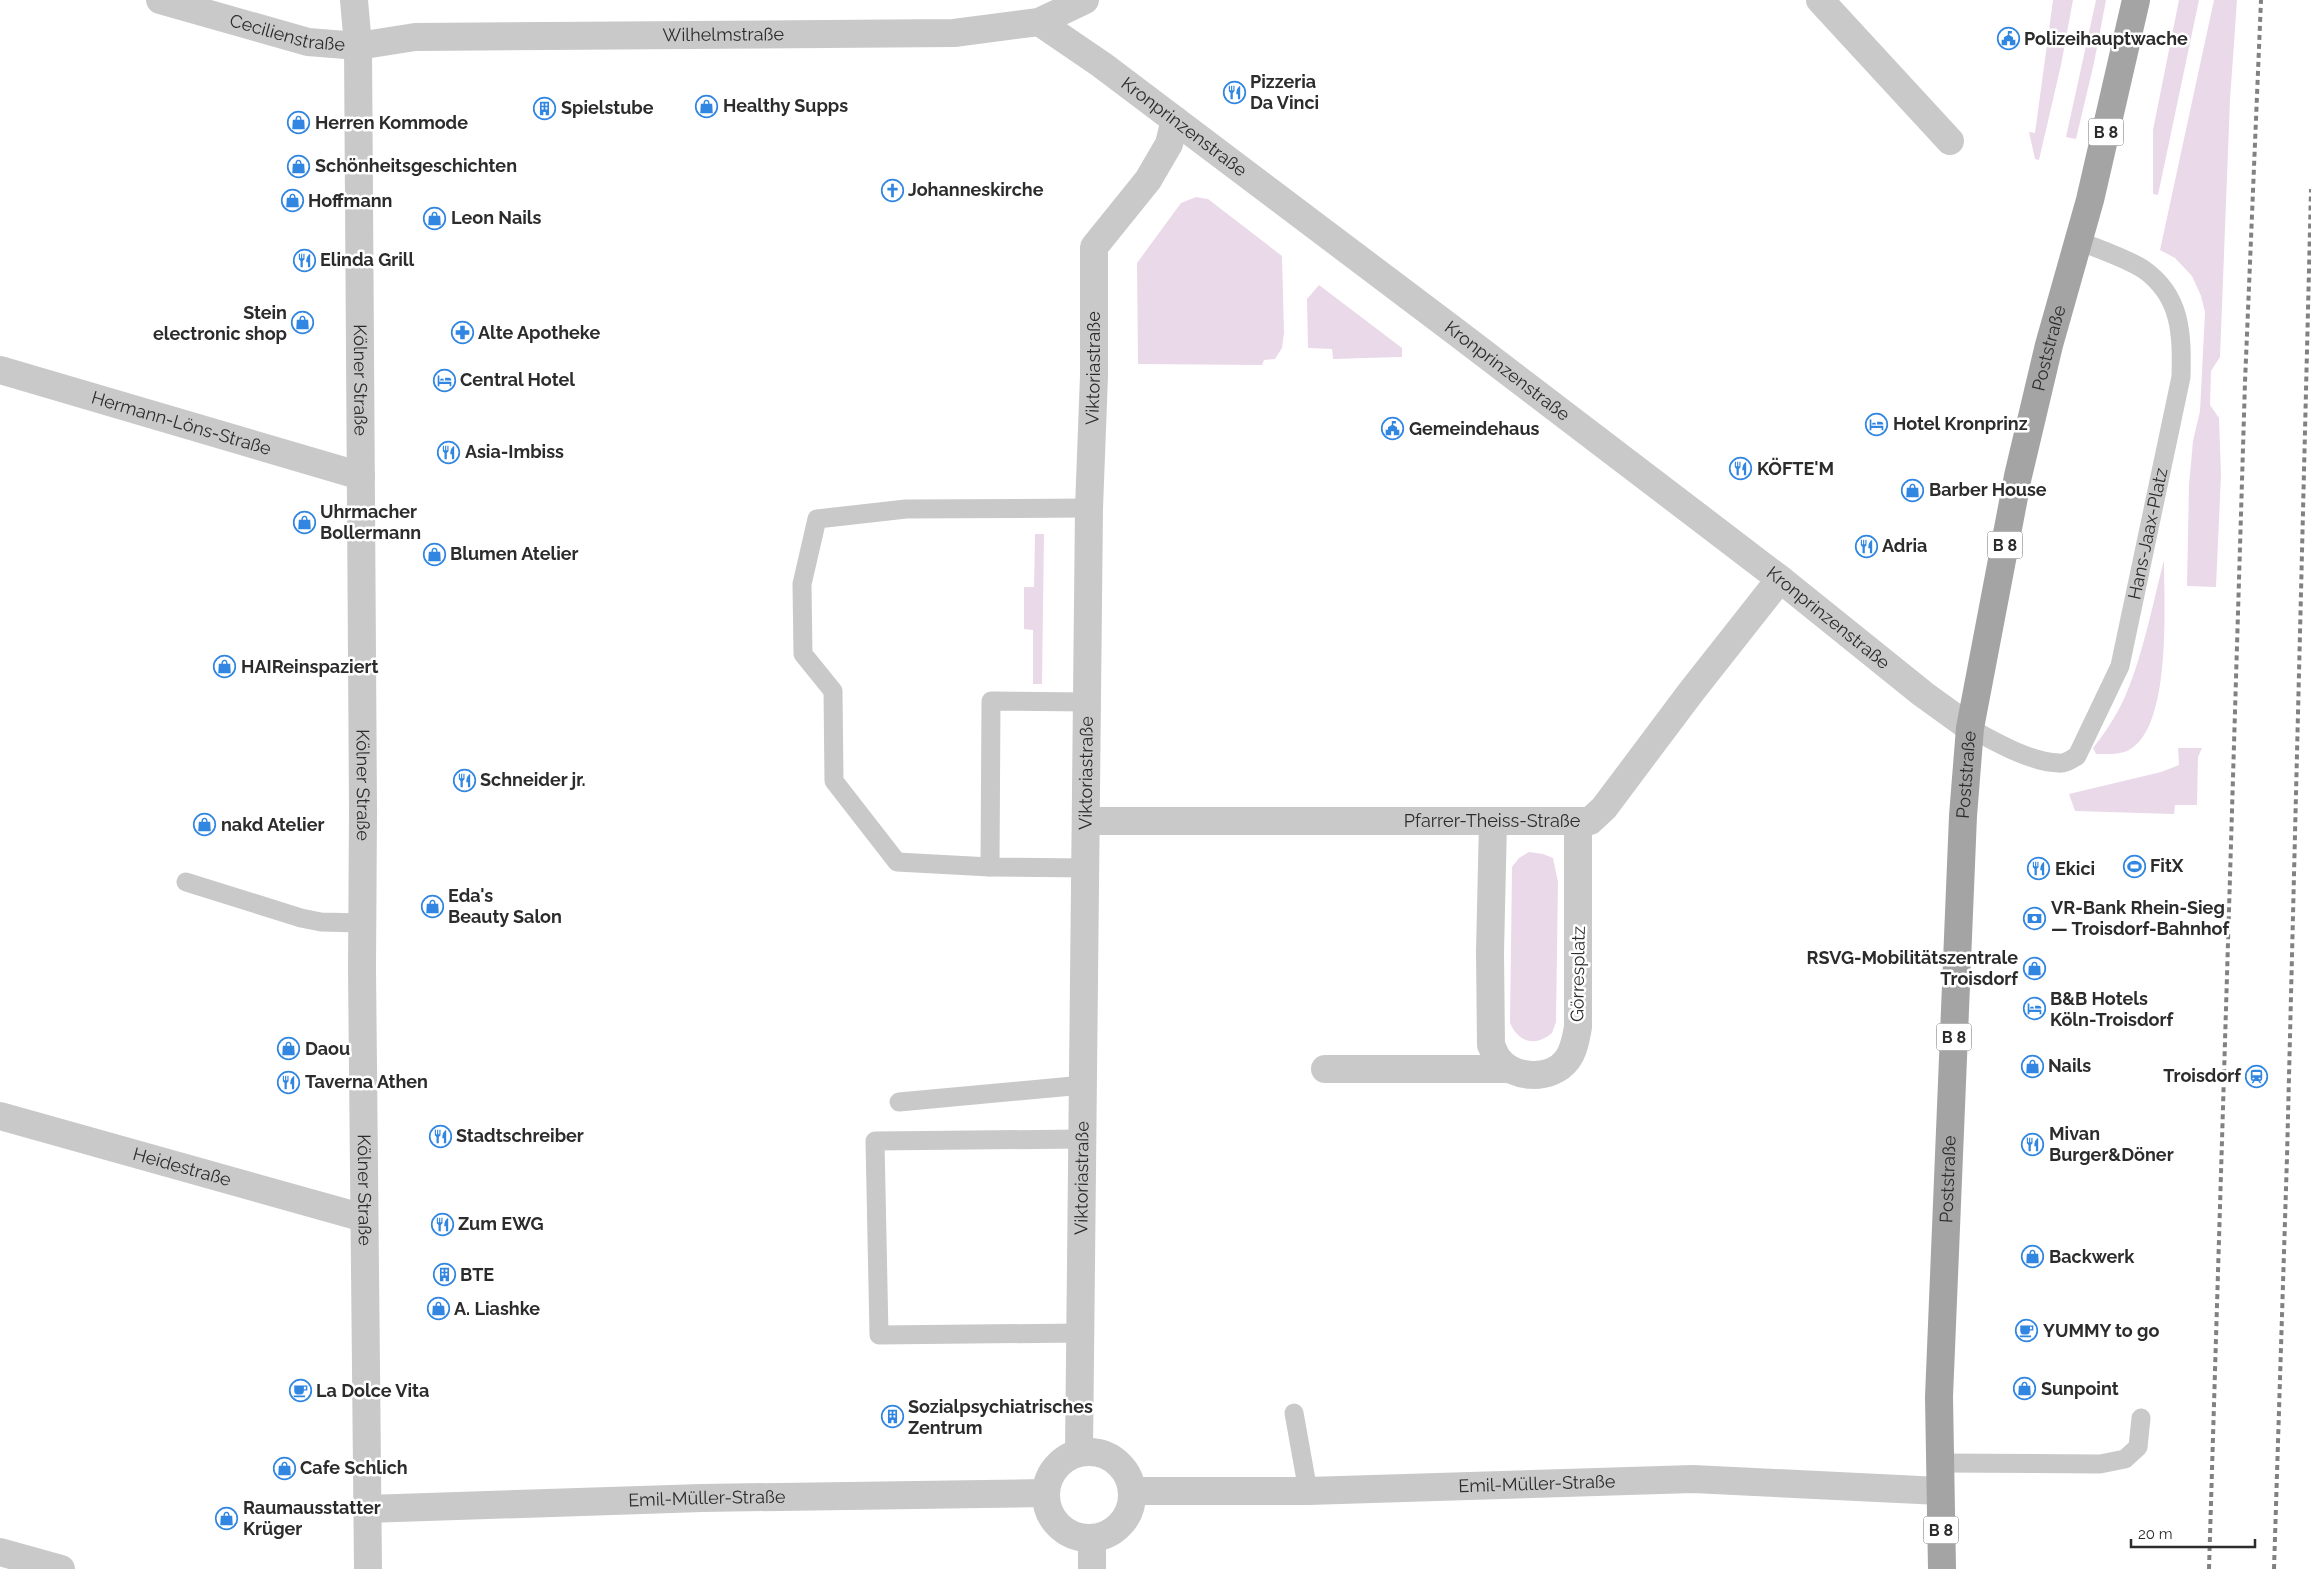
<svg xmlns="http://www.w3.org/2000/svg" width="2311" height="1569" viewBox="0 0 2311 1569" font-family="Raleway,sans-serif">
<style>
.green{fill:#eadae9}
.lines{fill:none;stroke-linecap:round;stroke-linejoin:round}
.service{stroke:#c9c9c9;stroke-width:19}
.pedestrian{stroke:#c9c9c9;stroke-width:28}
.minor{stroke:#c9c9c9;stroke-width:28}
.primary{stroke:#a4a4a4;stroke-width:28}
.rail{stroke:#818181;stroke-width:4;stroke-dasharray:5 4;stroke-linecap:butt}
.labels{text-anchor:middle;stroke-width:5;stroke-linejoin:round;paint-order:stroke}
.shield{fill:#fff;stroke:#6b6b6b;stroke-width:1}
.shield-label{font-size:16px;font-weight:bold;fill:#2c2c2c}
.street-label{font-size:18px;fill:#2c2c2c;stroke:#fff}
.poi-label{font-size:18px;font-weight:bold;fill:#2c2c2c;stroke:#fff;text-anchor:start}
</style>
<rect width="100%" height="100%" fill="#fff"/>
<g class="green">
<path d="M2053,0H2073L2061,65L2039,160L2035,159L2029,132L2035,133Z"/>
<path d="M2096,0H2106L2094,63L2076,139L2066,137Z"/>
<path d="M2179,0H2199L2158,195L2153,194V130Z"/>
<path d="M2214,0H2237L2230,100L2220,357L2211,371L2210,405L2219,418L2221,475L2216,587L2187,586L2189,485L2193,441L2200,411L2205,312L2201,296L2192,276L2175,258L2160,250Z"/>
<path d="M1196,197L1208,199L1282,256L1284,333L1282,348L1275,359L1264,360L1262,365L1138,364L1137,263L1181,203Z"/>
<path d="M1319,285L1402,348V357L1333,359L1332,349L1308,348L1307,299Z"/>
<path d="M1035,534H1044L1042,684H1033V630L1024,629V587H1034Z"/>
<path d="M2164,560C2164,604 2172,727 2129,750C2119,755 2107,754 2096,754L2093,748C2105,733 2116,716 2124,699C2142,659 2153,603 2164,560Z"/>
<path d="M2178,748H2202L2198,757L2197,805H2175L2174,814L2075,811L2069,794L2161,772L2179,765Z"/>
<path d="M1529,852L1543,854L1553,858L1558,882L1556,1022L1552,1033C1535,1047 1519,1043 1510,1023L1512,867L1519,858Z"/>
</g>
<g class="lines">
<g class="service">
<path id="s1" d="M1970,728C1995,742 2030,762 2059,763C2065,764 2072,759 2077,756L2120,666L2181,377C2182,335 2182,296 2143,269C2126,258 2099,249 2079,241"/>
<path d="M990,867L897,862L834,781L833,691L803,654L802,584L817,519L906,509L1089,508"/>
<path d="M1085,868L990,867L991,701L1087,702"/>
<path d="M186,882L301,918L321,922L362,923"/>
<path d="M899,1102L1083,1085"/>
<path d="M1080,1333L879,1335L875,1141L1082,1139"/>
<path d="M1294,1413L1308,1491"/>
<path d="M1939,1463L2100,1464L2125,1459L2138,1447L2141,1418"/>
</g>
<g class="pedestrian">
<path d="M354,0L358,46"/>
<path d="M1820,0L1950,141"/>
</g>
<g class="minor">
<path id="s2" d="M160,0L308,42L358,46L415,37L954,33L1039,22L1085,0"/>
<path id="s3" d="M1039,22L1102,65L1456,332L1780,579L1923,694L1970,728"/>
<path id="s4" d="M358,46L363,811L362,969L368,1569"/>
<path id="s5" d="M0,370L361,476"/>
<path id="s6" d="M1086,821H1590L1604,808L1691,692L1780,579"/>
<path d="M1493,821L1490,952L1491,1045C1493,1049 1495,1055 1498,1059C1513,1079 1551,1081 1567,1060C1574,1051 1576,1038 1578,1027V822"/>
<path d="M1325,1069H1509"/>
<path id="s7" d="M0,1116L364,1218"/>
<circle cx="1089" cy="1495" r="43"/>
<path id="s8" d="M1079,1452L1089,508L1094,376V247L1148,180L1169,144L1175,120"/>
<path id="s9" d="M1133,1491H1308L1693,1479L1940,1491"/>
<path id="s10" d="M367,1509L702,1498L1046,1493"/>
<path d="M0,1552L61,1569"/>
<path d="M1092,1569V1538"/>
</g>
<path class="primary" id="s11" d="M1942,1569L1939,1397L1963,816L1970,728L2018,476L2049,345L2090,200L2136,0"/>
<g class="rail">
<path d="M2209,1569L2245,382L2261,0"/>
<path d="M2274,1569L2287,1157L2311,189"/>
</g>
</g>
<defs>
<symbol id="civic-ring" viewBox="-11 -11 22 22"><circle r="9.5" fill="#fff" stroke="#3186e1" stroke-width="1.5"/><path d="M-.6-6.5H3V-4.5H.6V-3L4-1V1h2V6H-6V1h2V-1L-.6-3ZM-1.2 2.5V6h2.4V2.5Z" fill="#3186e1"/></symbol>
<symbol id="restaurant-ring" viewBox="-11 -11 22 22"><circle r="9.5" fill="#fff" stroke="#3186e1" stroke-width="1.5"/><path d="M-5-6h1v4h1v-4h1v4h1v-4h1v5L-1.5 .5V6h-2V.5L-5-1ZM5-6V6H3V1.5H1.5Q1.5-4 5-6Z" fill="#3186e1"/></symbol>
<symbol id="shop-ring" viewBox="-11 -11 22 22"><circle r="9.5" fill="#fff" stroke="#3186e1" stroke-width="1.5"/><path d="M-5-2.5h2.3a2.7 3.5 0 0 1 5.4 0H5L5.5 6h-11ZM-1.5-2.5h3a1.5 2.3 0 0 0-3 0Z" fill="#3186e1"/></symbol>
<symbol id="building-ring" viewBox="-11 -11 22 22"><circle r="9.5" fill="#fff" stroke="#3186e1" stroke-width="1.5"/><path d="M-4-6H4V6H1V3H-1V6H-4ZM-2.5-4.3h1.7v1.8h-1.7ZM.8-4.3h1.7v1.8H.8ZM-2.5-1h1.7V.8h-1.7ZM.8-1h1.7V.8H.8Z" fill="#3186e1"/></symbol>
<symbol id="church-ring" viewBox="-11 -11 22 22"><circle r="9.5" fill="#fff" stroke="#3186e1" stroke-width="1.5"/><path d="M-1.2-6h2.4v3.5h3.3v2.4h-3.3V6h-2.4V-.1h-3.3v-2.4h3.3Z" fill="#3186e1"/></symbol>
<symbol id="pharmacy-ring" viewBox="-11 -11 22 22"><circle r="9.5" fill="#fff" stroke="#3186e1" stroke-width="1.5"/><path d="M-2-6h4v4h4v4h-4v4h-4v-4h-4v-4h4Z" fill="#3186e1"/></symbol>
<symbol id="hotel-ring" viewBox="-11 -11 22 22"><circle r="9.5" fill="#fff" stroke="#3186e1" stroke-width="1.5"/><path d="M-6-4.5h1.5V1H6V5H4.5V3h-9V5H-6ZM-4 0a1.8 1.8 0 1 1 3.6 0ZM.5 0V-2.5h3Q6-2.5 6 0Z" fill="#3186e1"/></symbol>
<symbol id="stadium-ring" viewBox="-11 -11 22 22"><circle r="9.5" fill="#fff" stroke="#3186e1" stroke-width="1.5"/><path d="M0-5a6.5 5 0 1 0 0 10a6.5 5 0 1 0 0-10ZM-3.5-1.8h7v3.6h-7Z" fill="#3186e1"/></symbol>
<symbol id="bank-ring" viewBox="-11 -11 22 22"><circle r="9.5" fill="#fff" stroke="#3186e1" stroke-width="1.5"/><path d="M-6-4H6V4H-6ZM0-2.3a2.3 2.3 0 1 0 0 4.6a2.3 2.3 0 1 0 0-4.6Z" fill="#3186e1"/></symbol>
<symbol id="station-ring" viewBox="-11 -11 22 22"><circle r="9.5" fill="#fff" stroke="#3186e1" stroke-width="1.5"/><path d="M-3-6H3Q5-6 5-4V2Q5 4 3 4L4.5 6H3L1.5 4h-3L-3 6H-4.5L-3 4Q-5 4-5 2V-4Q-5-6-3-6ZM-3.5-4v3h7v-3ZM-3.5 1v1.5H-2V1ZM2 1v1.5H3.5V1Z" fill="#3186e1"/></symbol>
<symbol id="cafe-ring" viewBox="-11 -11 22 22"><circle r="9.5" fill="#fff" stroke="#3186e1" stroke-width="1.5"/><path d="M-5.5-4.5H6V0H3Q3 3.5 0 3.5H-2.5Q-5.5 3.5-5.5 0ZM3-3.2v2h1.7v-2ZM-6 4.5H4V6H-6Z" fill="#3186e1"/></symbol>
</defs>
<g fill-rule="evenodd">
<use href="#civic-ring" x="1996" y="26" width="25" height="25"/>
<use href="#restaurant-ring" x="1222" y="80" width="25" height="25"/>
<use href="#shop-ring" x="694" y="94" width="25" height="25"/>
<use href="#building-ring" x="532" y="96" width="25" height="25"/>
<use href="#shop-ring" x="286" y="110" width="25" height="25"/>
<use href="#shop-ring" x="286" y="154" width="25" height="25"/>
<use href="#church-ring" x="880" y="178" width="25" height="25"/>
<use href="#shop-ring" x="280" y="188" width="25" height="25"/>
<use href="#shop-ring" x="422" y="206" width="25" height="25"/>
<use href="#restaurant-ring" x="292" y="248" width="25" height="25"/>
<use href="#shop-ring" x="290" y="310" width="25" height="25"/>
<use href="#pharmacy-ring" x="450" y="320" width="25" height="25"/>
<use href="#hotel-ring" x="432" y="368" width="25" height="25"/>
<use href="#hotel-ring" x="1864" y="412" width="25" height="25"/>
<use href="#civic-ring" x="1380" y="416" width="25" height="25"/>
<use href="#restaurant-ring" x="436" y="440" width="25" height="25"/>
<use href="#restaurant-ring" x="1728" y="456" width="25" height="25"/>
<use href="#shop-ring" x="1900" y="478" width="25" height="25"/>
<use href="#shop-ring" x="292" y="510" width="25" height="25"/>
<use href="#restaurant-ring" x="1854" y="534" width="25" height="25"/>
<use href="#shop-ring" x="422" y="542" width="25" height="25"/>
<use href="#shop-ring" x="212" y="654" width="25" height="25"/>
<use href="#restaurant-ring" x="452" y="768" width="25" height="25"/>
<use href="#shop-ring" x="192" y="812" width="25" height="25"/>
<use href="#stadium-ring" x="2122" y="854" width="25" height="25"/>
<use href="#restaurant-ring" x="2026" y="856" width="25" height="25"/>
<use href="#shop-ring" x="420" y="894" width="25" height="25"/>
<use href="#bank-ring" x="2022" y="906" width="25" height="25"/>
<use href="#shop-ring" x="2022" y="956" width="25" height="25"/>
<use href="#hotel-ring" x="2022" y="996" width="25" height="25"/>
<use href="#shop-ring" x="276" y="1036" width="25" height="25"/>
<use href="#shop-ring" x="2020" y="1054" width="25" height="25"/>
<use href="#station-ring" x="2244" y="1064" width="25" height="25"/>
<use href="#restaurant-ring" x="276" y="1070" width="25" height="25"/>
<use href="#restaurant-ring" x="428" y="1124" width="25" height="25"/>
<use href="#restaurant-ring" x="2020" y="1132" width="25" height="25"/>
<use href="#restaurant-ring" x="430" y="1212" width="25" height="25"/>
<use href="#shop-ring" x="2020" y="1244" width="25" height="25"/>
<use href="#building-ring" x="432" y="1262" width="25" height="25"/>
<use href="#shop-ring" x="426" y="1296" width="25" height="25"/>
<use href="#cafe-ring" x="2014" y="1318" width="25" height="25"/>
<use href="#shop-ring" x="2012" y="1376" width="25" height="25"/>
<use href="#cafe-ring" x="288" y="1378" width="25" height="25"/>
<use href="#building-ring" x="880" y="1404" width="25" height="25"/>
<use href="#shop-ring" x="272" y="1456" width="25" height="25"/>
<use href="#shop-ring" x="214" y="1506" width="25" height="25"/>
</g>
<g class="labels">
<g class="shield">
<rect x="2088.5" y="118.5" width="35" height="27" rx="4"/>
<rect x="1987.5" y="531.5" width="35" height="27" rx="4"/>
<rect x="1936.5" y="1023.5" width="35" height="27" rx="4"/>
<rect x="1923.5" y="1516.5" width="35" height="27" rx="4"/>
</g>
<g class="shield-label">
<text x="2106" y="138">B 8</text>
<text x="2005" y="551">B 8</text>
<text x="1954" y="1043">B 8</text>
<text x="1941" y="1536">B 8</text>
</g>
<g class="street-label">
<text dy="6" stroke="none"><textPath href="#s2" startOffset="132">Cecilienstraße</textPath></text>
<text dy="6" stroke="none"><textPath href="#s2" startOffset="570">Wilhelmstraße</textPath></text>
<text dy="6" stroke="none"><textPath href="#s3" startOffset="179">Kronprinzenstraße</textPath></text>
<text dy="6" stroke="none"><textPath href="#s11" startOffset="1230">Poststraße</textPath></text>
<text dy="6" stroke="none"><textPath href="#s8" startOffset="1084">Viktoriastraße</textPath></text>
<text dy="6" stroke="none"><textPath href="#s3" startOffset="584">Kronprinzenstraße</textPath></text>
<text dy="6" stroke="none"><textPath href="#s4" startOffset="334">Kölner Straße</textPath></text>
<text dy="6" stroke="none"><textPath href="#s5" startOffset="189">Hermann-Löns-Straße</textPath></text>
<text dy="6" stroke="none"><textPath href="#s1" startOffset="351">Hans-Jaax-Platz</textPath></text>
<text dy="6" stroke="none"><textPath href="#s3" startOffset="989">Kronprinzenstraße</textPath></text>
<text dy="6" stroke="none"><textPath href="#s8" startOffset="679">Viktoriastraße</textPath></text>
<text dy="6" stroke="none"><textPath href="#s11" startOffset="795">Poststraße</textPath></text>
<text dy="6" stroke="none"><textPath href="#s4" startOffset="739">Kölner Straße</textPath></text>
<text dy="6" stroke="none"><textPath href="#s6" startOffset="406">Pfarrer-Theiss-Straße</textPath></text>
<text transform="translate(1578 974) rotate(-89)" y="6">Görresplatz</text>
<text dy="6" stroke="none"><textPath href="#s7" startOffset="189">Heidestraße</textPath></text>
<text dy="6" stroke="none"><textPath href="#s8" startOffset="274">Viktoriastraße</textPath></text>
<text dy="6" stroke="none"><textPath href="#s11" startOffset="390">Poststraße</textPath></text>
<text dy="6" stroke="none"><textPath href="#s4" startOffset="1144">Kölner Straße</textPath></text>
<text dy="6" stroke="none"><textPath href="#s9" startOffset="404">Emil-Müller-Straße</textPath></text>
<text dy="6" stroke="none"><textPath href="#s10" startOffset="340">Emil-Müller-Straße</textPath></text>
</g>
<g class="poi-label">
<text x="2024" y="45">Polizeihauptwache</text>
<text x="1250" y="88">Pizzeria<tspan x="1250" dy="21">Da Vinci</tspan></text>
<text x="723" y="112">Healthy Supps</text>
<text x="561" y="114">Spielstube</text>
<text x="315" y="129">Herren Kommode</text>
<text x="315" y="172">Schönheitsgeschichten</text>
<text x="908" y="196">Johanneskirche</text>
<text x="308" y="207">Hoffmann</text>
<text x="451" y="224">Leon Nails</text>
<text x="320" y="266">Elinda Grill</text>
<text x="287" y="319" text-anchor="end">Stein<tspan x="287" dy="21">electronic shop</tspan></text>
<text x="478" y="339">Alte Apotheke</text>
<text x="460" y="386">Central Hotel</text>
<text x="1893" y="430">Hotel Kronprinz</text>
<text x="1409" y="435">Gemeindehaus</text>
<text x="465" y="458">Asia-Imbiss</text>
<text x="1757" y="475">KÖFTE'M</text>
<text x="1929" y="496">Barber House</text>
<text x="320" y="518">Uhrmacher<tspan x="320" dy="21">Bollermann</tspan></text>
<text x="1882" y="552">Adria</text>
<text x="450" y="560">Blumen Atelier</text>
<text x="241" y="673">HAIReinspaziert</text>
<text x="480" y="786">Schneider jr.</text>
<text x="221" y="831">nakd Atelier</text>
<text x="2150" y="872">FitX</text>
<text x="2055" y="875">Ekici</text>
<text x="448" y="902">Eda's<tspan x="448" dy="21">Beauty Salon</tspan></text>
<text x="2051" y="914">VR-Bank Rhein-Sieg<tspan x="2051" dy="21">— Troisdorf-Bahnhof</tspan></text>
<text x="2018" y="964" text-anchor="end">RSVG-Mobilitätszentrale<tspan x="2018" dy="21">Troisdorf</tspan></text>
<text x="2050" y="1005">B&amp;B Hotels<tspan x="2050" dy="21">Köln-Troisdorf</tspan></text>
<text x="305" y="1055">Daou</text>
<text x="2048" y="1072">Nails</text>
<text x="2241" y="1082" text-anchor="end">Troisdorf</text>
<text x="305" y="1088">Taverna Athen</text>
<text x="2049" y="1140">Mivan<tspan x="2049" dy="21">Burger&amp;Döner</tspan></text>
<text x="456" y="1142">Stadtschreiber</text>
<text x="458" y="1230">Zum EWG</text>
<text x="2049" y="1263">Backwerk</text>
<text x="460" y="1281">BTE</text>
<text x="454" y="1315">A. Liashke</text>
<text x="2043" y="1337">YUMMY to go</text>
<text x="2041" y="1395">Sunpoint</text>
<text x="316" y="1397">La Dolce Vita</text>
<text x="908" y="1413">Sozialpsychiatrisches<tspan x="908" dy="21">Zentrum</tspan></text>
<text x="300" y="1474">Cafe Schlich</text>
<text x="243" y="1514">Raumausstatter<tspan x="243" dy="21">Krüger</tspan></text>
</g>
</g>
<path d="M2131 1539v8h124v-8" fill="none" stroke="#2c2c2c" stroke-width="2.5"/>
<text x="2138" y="1539" font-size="15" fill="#2c2c2c" stroke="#ffffff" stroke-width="4" paint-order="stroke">20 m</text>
</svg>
